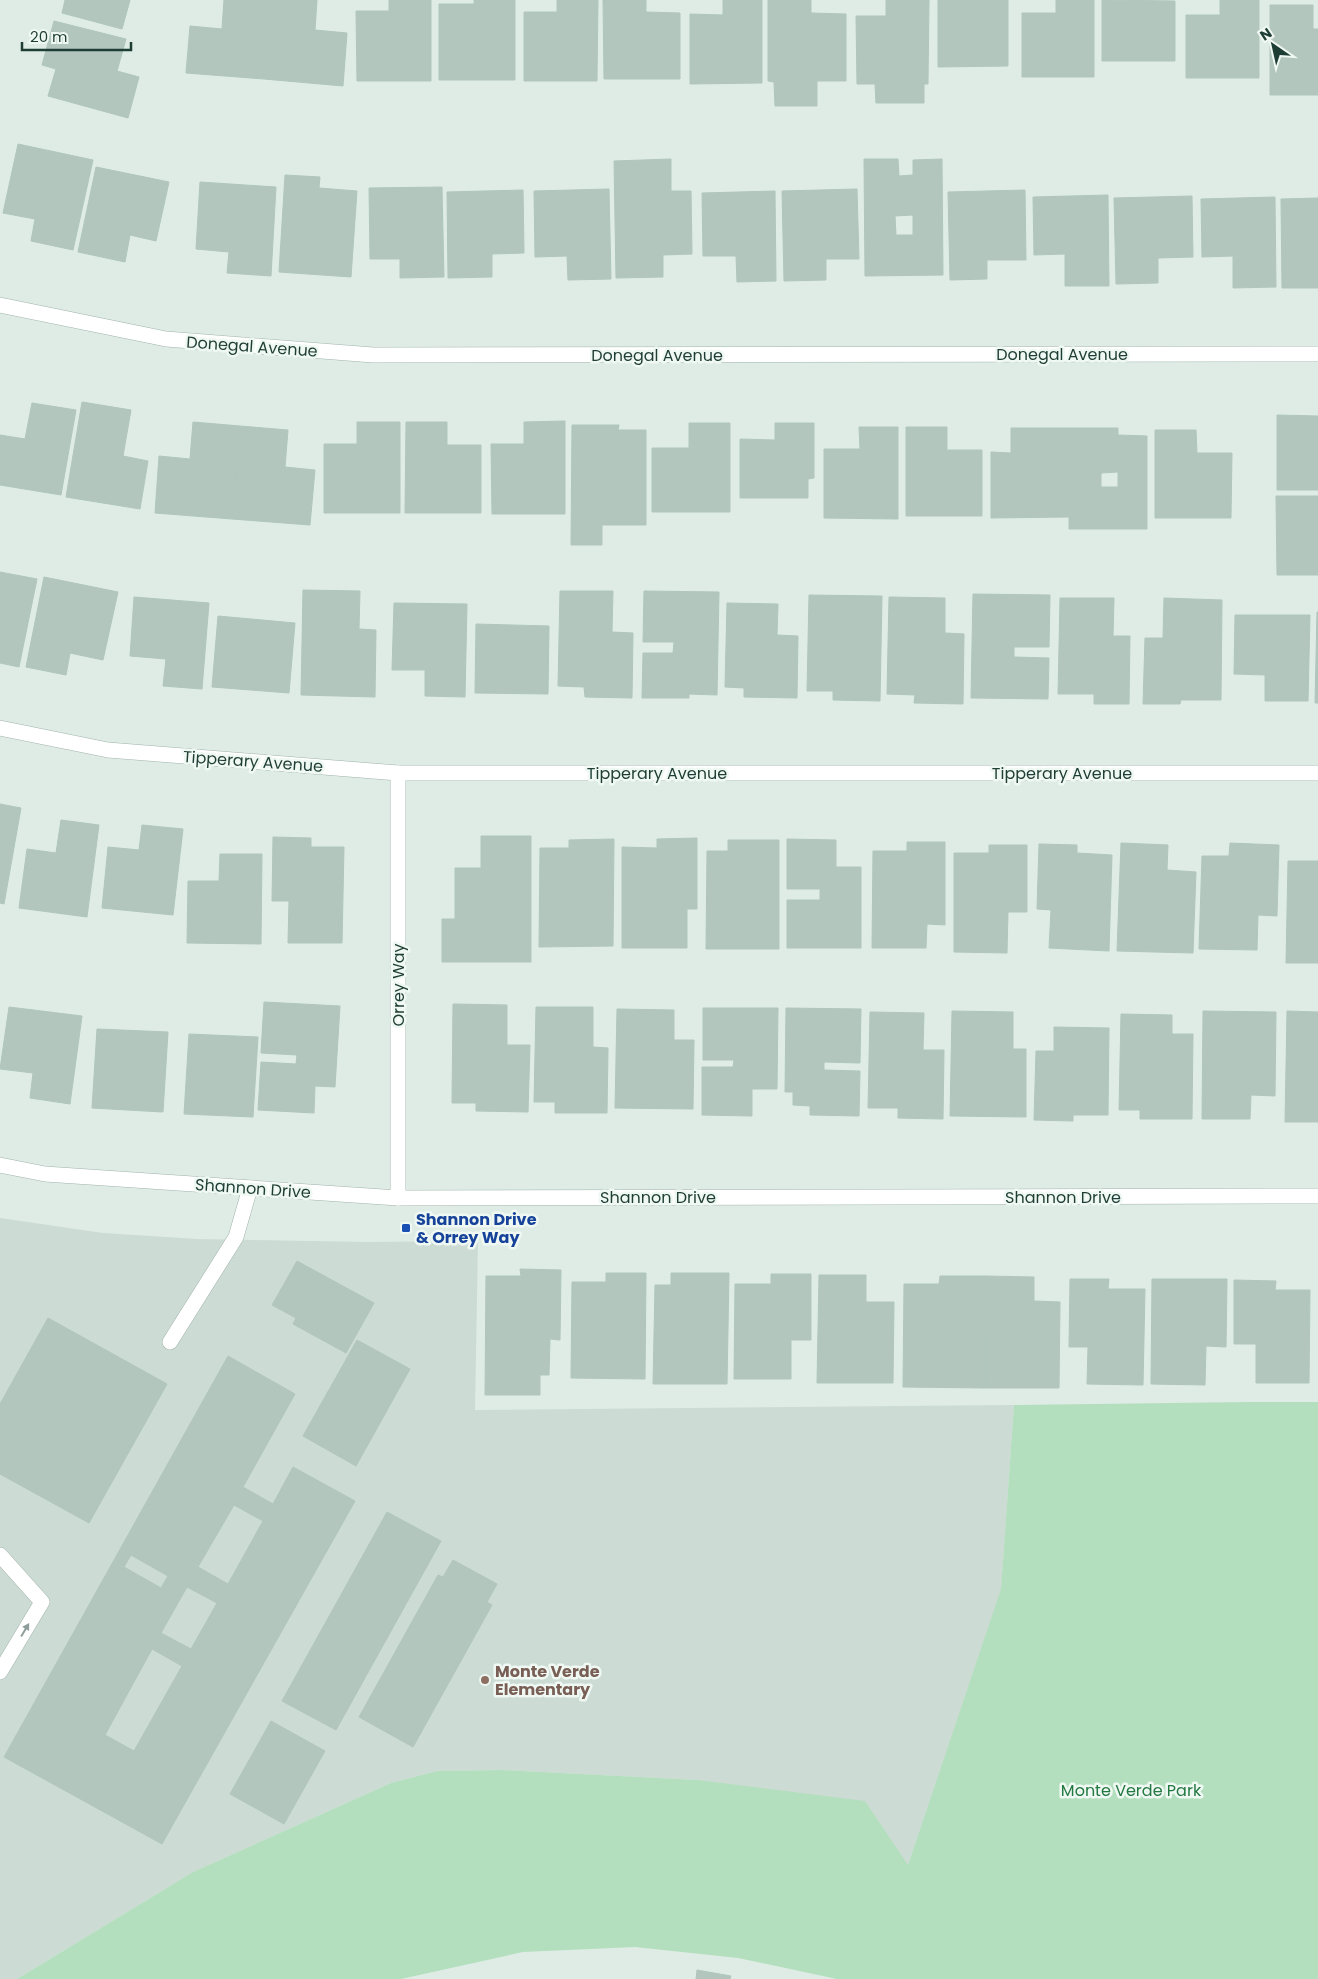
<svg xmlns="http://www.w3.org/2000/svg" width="1318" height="1979" viewBox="0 0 1318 1979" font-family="Poppins,sans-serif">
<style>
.built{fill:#ccdbd4}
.green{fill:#b4dfbe}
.building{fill:#b3c6be;stroke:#b0c6bc;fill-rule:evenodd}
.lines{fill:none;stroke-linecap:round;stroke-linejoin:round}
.service-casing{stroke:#a1b4ac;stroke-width:16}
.minor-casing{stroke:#a1b4ac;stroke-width:16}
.service{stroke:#fff;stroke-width:15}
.minor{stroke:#fff;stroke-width:15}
.oneway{fill:#8e9e9a}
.transit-dot{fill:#1a4fb4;stroke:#eff8f3;stroke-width:2}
.education-dot{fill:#8d6e63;stroke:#eff8f3;stroke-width:2}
.labels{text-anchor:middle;stroke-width:5;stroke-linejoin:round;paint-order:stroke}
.street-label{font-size:16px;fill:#1e3d34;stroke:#eff8f3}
.transit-label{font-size:16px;font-weight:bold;fill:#164399;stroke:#eff8f3;text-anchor:start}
.education-label{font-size:16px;font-weight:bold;fill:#785e54;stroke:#eff8f3;text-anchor:start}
.park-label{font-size:16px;fill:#247842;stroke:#eff8f3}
</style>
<rect width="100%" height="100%" fill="#deece5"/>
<path class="built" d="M0,1218L103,1233L197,1239L367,1242L478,1241L475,1410L1014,1405L1001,1591L908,1865L698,1780L502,1770L437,1771L391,1783L193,1872L17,1979H0Z"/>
<path class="green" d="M1249,1402H1318V1979H837L738,1958L635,1947L523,1952L401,1979H17L193,1872L391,1783L437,1771L502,1770L698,1780L865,1801L908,1865L1001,1589L1014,1405Z"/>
<g class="building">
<path d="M65,0H130L122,29L62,13Z"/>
<path d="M224,0H271L264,79L186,73L190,26L222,29Z"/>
<path d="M271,0H317L315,30L347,33L343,86L264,79Z"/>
<path d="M389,0H431V81H357L356,11H389Z"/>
<path d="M474,0H515V80H439V4H474Z"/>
<path d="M557,0H598L597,81H524V12H557Z"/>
<path d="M603,0H646V12L680,13V79H604Z"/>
<path d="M723,0H762V83L690,84V14L723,15Z"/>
<path d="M768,0H811V13L846,14V81H817V106H775L774,82L768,81Z"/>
<path d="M886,0H929L928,84H924V103H876L875,84H857L856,16H886Z"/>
<path d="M938,0H1008V66L938,67Z"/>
<path d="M1056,0H1094V77H1022V13H1056Z"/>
<path d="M1102,0L1175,1V61H1102Z"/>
<path d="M1220,0H1259V78H1186V15H1220Z"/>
<path d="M1270,5H1313V29H1318V95H1270Z"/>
<path d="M54,21L126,39L117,71L139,77L128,118L48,96L56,69L42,65Z"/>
<path d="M18,144L93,160L73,250L31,241L35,219L3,213Z"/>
<path d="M671,159V191H691L692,254L663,255V277L616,278L614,161Z"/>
<path d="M864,159H898L899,176L913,175V160L942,159L943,275L865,276ZM913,215V235H896L895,216Z"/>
<path d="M96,167L169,182L156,241L130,235L125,262L78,252Z"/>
<path d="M285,175L320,177L319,188L357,191L351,277L279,272Z"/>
<path d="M200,182L276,187L271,276L227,273L229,252L196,249Z"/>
<path d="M442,187L444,277L400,278V259H370L369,188Z"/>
<path d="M609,189L611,279L568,280L567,256L535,257L534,191Z"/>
<path d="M857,189L859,259H826V280L784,281L782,191Z"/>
<path d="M523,190L524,253L492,254V277L448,278L447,192Z"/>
<path d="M1025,190L1026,260H987V279L950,280L948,192Z"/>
<path d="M775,191L776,281L737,282L736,256H703L702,193Z"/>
<path d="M1108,195L1109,286H1065V254L1034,255L1033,197Z"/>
<path d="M1192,196L1193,257L1158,258V283L1116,284L1114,198Z"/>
<path d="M1275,197L1276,287L1233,288V256L1202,257L1201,199Z"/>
<path d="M1318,198V288H1282L1281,199Z"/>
<path d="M82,402L131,410L123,456L148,461L140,509L66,497Z"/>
<path d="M32,403L76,410L61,495L0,485V435L25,439Z"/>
<path d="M1277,415L1318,416V490H1277Z"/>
<path d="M565,421V514H492L491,444H524V422Z"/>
<path d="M193,422L240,426L232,519L155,513L159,456L190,459Z"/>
<path d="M357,422H400V513H324V444H357Z"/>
<path d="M406,422H447V445H481V513H405Z"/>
<path d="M689,423H730V512H652V448H689Z"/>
<path d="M775,423H814V478L808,479V498H740V439L775,440Z"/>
<path d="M572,425H619L618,430H646V525H602V545H571Z"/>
<path d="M240,426L288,430L285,467L315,470L310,525L232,519Z"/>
<path d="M859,427H898V519L824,518V449H860Z"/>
<path d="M906,427H947V450H982V516H906Z"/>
<path d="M1011,428H1069V517L991,518V452L1011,453Z"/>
<path d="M1069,428H1118V435L1147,436V529H1069ZM1118,472V487H1101V473Z"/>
<path d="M1155,430H1196L1197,453H1232L1231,518H1155Z"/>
<path d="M1276,496H1318V575H1277Z"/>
<path d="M0,572L37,579L19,667L0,663Z"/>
<path d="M44,577L118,592L103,660L70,653L66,675L26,667Z"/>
<path d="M303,590L360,591L359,629L376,630L375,697L301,695Z"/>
<path d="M560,591H613L612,632L633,633L632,698L585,697L584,687L558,686Z"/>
<path d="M644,591L719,592L717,695L689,694V698H642L643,653H673L674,642H643Z"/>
<path d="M973,594L1050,595L1049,647H1014V657L1049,658L1048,699L971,698Z"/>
<path d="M809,595L882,596L880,701L833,700V691H807Z"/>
<path d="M134,597L209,603L202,689L163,686L166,659L130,656Z"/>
<path d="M889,597L945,598V633L964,634L963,704L914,703L915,695L887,694Z"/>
<path d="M1060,598H1114L1113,636H1130L1129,704H1094V694H1058Z"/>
<path d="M1164,598L1222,600L1221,700H1181L1180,704H1143L1145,638H1163Z"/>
<path d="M394,603L467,604L465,697L425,696V670H392Z"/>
<path d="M727,603L778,604L777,635L798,636L797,698L744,697V688L725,687Z"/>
<path d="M1317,612H1318V703H1315Z"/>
<path d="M1235,615H1310L1308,701H1265V675L1234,674Z"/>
<path d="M218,616L295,623L289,693L212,687Z"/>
<path d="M476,624L549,626L548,694L475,693Z"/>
<path d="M0,804L21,808L4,904L0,903Z"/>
<path d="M61,820L99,825L87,917L19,908L27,849L56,853Z"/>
<path d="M142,825L183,829L173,915L102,908L108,847L139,850Z"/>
<path d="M481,836H531V962H442V919H455V868H481Z"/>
<path d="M273,837L311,838V847H344L342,943H288L289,901H272Z"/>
<path d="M697,838V909H687V948H622V847L657,848V839Z"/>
<path d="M614,839L613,946L539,947L540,848H569V840Z"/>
<path d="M787,839L836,840V867H861V948H787V900H820V889H787Z"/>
<path d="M728,840H779V949H706L707,851H728Z"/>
<path d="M907,842H945V925L927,924L926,948H872L873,851H907Z"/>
<path d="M1121,843L1168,845L1167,870L1196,872L1193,953L1117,951Z"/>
<path d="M1230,843L1279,845L1277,916L1258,915L1257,950L1199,949L1202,856H1229Z"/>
<path d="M1039,844L1077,845V853L1112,855L1109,951L1049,948L1051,910L1037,909Z"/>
<path d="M989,845H1027V912H1008L1007,953L954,952V853H989Z"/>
<path d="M220,854H262L261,944L187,943L188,881H219Z"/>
<path d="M1288,861H1318V963H1286Z"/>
<path d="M264,1002L340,1006L335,1087L315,1086L314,1113L258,1110L261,1062L296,1064L297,1055L261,1053Z"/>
<path d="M453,1004L507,1005V1045H530L528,1112L476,1111V1103H452Z"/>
<path d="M9,1007L82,1016L70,1104L30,1098L33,1073L0,1069Z"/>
<path d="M536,1007H593V1047L608,1048L607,1113H555V1102H534Z"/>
<path d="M703,1008H778L777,1089H752V1116L702,1115V1067H733L734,1060H703Z"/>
<path d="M786,1008L861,1009L860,1063L824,1062V1070L860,1071L859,1116L810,1115V1106L793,1105V1092H785Z"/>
<path d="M617,1009L674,1010V1040H694L693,1109L615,1108Z"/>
<path d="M952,1011L1013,1012V1049H1026V1117L950,1116Z"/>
<path d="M1203,1011L1276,1012L1275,1096L1251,1095L1250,1119H1202Z"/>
<path d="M1287,1011L1318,1012V1122H1285Z"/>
<path d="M870,1012L924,1013L923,1050H944L943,1119L898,1118V1108H868Z"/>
<path d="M1121,1014L1172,1015V1034H1193L1192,1119H1140V1110H1119Z"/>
<path d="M1054,1027L1109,1028L1108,1115H1073V1121L1034,1120L1036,1051H1054Z"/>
<path d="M97,1029L168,1032L163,1112L92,1108Z"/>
<path d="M189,1034L258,1037L253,1117L184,1114Z"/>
<path d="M297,1261L374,1303L346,1353L293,1324L296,1318L272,1305Z"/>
<path d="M520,1269L561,1270L560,1340L550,1339L549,1375H540V1395H485L486,1276H521Z"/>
<path d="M606,1273H646L645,1379L571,1378L572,1282H606Z"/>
<path d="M671,1273H729L727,1384H653L655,1285H671Z"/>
<path d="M771,1274H811V1340H791V1379H734L735,1284H771Z"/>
<path d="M819,1275H866V1302H894L893,1383H817Z"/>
<path d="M940,1276H986L985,1388L903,1387L904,1284H939Z"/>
<path d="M986,1276L1034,1277V1301L1060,1302L1059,1388H985Z"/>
<path d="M1070,1279H1109L1108,1289H1145L1143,1385L1087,1384L1088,1347H1069Z"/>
<path d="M1152,1279H1227L1226,1347L1206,1346L1205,1385L1151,1384Z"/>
<path d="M1234,1280L1276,1281L1275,1290H1310L1309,1383H1256V1344H1234Z"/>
<path d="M48,1318L167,1384L89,1523L0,1474V1404Z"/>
<path d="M357,1340L410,1369L356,1466L303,1436Z"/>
<path d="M228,1356L295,1394L243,1487L273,1504L293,1467L355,1501L162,1844L4,1757ZM234,1505L263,1521L228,1584L198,1567ZM131,1555L168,1576L161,1588L124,1567ZM187,1587L217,1603L191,1649L161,1633ZM152,1649L182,1666L134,1751L105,1735Z"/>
<path d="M387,1512L441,1541L336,1730L282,1701Z"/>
<path d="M453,1560L497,1584L487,1602L492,1605L413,1747L359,1717L438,1575L443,1577Z"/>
<path d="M271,1721L325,1751L284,1824L230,1794Z"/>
<path d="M697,1970L731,1976L730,1979H696Z"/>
</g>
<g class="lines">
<defs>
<g id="service">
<path d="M170,1342L236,1237L250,1188"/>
<path d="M0,1555L42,1602L0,1672"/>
</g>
<g id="minor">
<path d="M0,305L166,339L373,355L1318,354"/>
<path d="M0,728L108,750L398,773H1318"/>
<path d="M0,1165L45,1174L398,1198L1318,1196"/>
<path d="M398,1198V773"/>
</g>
</defs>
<use href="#service" class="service-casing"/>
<use href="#minor" class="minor-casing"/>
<use href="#service" class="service"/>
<use href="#minor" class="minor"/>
</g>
<defs><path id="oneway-solid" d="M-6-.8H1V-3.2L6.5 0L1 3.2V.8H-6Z" transform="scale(1.25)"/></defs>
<use class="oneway" href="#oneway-solid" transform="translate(25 1630) rotate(-59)"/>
<rect class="transit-dot" x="401" y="1223" width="10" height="10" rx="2.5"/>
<circle class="education-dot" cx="485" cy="1680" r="5"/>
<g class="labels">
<g class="street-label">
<text transform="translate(252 346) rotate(4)" y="6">Donegal Avenue</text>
<text x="1062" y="360">Donegal Avenue</text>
<text x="657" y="361">Donegal Avenue</text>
<text transform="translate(253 761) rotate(4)" y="6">Tipperary Avenue</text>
<text x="657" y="779">Tipperary Avenue</text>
<text x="1062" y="779">Tipperary Avenue</text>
<text transform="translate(398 985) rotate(-90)" y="6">Orrey Way</text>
<text transform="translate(253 1188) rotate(4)" y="6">Shannon Drive</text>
<text x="658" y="1203">Shannon Drive</text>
<text x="1063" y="1203">Shannon Drive</text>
</g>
<g class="transit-label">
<text x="416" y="1225">Shannon Drive<tspan x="416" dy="18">&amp; Orrey Way</tspan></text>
</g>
<g class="education-label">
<text x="495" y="1677">Monte Verde<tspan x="495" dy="18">Elementary</tspan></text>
</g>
<g class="park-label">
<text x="1131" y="1796">Monte Verde Park</text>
</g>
</g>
<g transform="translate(1273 45) rotate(326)" stroke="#eff8f3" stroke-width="4" paint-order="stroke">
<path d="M0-4L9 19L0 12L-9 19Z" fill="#1e3d34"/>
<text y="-8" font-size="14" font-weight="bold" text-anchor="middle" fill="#1e3d34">N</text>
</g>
<path d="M22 42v8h109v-8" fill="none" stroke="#1e3d34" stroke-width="2.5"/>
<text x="30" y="42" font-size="15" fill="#1e3d34" stroke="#eff8f3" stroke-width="4" paint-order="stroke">20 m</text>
</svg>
